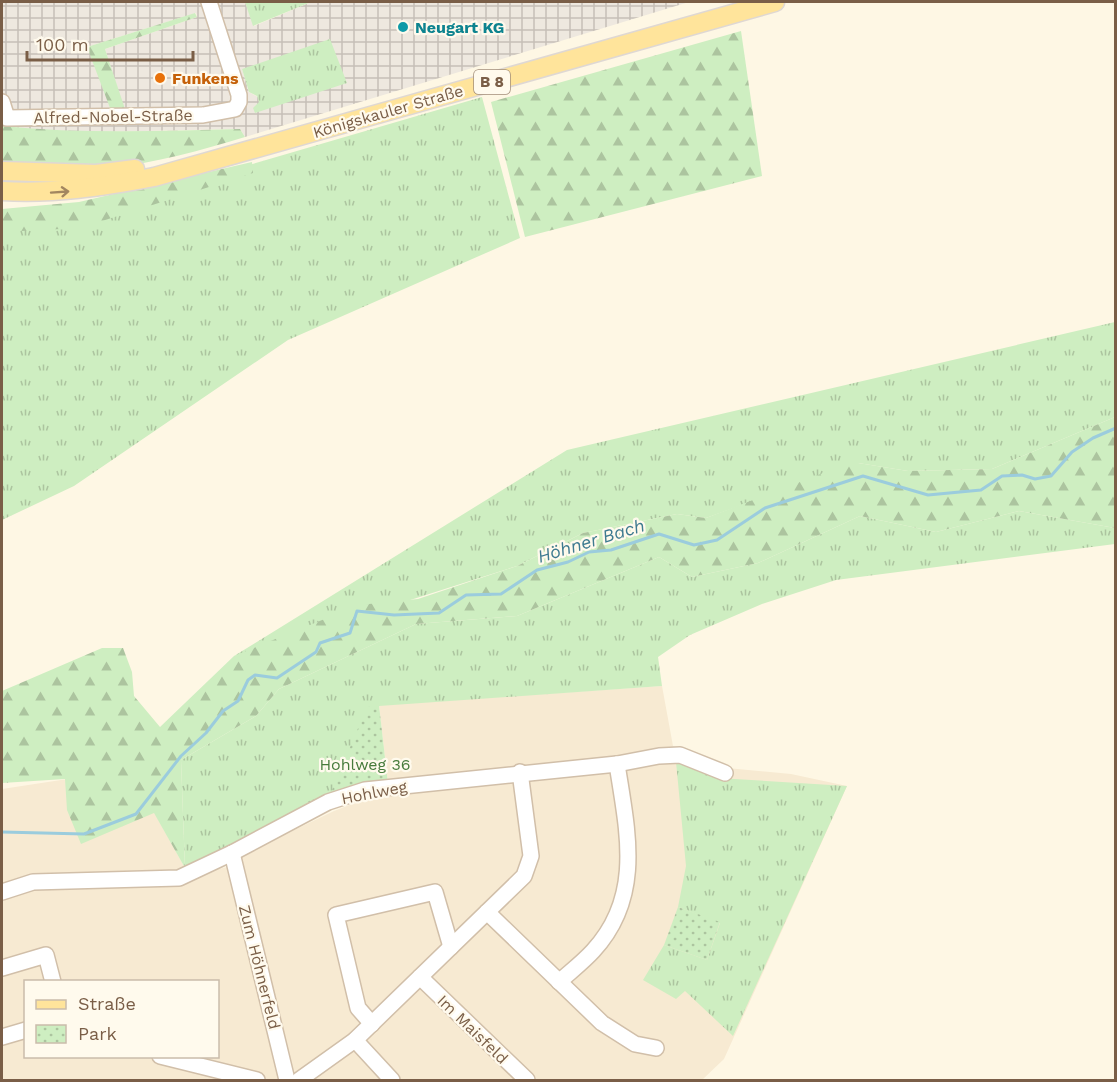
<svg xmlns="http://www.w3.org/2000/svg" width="1117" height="1082" viewBox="0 0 1117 1082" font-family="'Work Sans',sans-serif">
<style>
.residential{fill:#f7ead2;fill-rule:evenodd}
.industrial{fill:url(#industrial-grid);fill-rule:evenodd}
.grass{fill:url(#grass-tufts)}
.forest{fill:url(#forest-firs)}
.park{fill:url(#park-dots)}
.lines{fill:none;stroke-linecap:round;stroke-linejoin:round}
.stream{stroke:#9bccdd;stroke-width:3}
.minor-casing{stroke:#d1bfa9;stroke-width:18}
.major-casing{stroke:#dfd8d3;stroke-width:21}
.minor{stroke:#fff;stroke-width:15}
.major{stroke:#ffe49b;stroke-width:18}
.oneway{stroke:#a28660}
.culture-dot{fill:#0f9aa8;stroke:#fffaed;stroke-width:2}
.food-dot{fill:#e8710a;stroke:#fffaed;stroke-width:2}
.labels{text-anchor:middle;stroke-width:4.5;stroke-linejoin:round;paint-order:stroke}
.shield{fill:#fffaed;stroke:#a28d79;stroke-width:1.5}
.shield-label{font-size:15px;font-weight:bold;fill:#7a5e47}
.culture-label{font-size:16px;font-weight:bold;fill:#0d838f;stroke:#fffaed;text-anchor:start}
.food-label{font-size:16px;font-weight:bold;fill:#c56008;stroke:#fffaed;text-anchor:start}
.street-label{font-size:16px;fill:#7a5e47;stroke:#fffaed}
.park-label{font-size:16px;fill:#477b3b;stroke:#fffaed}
.water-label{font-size:18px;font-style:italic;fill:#3e7a90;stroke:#fffaed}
</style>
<defs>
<pattern id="industrial-grid" width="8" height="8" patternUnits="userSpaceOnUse" patternTransform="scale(1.5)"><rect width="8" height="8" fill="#eee8df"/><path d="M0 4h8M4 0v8" fill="none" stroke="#c6bfb7"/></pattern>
<pattern id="grass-tufts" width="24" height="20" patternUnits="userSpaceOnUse" patternTransform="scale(1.5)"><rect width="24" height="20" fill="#ceeec1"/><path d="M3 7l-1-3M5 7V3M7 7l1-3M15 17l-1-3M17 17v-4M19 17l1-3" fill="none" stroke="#acc49f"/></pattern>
<pattern id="forest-firs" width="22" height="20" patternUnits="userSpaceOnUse" patternTransform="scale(1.5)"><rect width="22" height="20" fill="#ceeec1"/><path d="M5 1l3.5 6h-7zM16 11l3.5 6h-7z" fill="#acc49f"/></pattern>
<pattern id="park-dots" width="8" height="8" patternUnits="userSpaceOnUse" patternTransform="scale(1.5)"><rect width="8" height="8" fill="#ceeec1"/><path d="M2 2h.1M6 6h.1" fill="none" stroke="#acc49f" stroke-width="1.8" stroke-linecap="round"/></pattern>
</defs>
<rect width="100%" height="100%" fill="#fef7e4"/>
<path class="residential" d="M662,686L673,746L727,768L791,774L847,786L724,1059L702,1080H2V789L120,771L154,812L185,868L207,872L231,866L240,856L334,811L352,804L393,796L388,784L379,705ZM26,982H218V1056H26Z"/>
<path class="industrial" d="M2,2H245L254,26L311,2H689L245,137L240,129L97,132L51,131L2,126ZM196,13L197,17L105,49L124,109L87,47ZM242,69L346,83L259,102L258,97L249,92Z"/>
<g class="grass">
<path d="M245,2H311L253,26Z"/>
<path d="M330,39L347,83L255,113L253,108L259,102L257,96L249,92L242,69Z"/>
<path d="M482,97L520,238L288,340L74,486L2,520V218L43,225Z"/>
<path d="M1115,322V417L992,469L908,471L858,463L706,518L677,514L583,533L517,566L234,656L567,450Z"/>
<path d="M1019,511L1115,528V544L836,580L762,604L690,635L658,657L662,686L379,706L357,787L185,868L181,760L256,716L279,689L416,624L517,616L659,557L692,577L758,563L860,516L936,532Z"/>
<path d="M676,762L718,778L847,786L733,1036L685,991L676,999L643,980L664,945L707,960L720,923L678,907L686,866Z"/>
</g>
<g class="forest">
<path d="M195,13L197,17L105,49L125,109L110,108L87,47Z"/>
<path d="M741,31L762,176L525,237L491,102Z"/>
<path d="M2,126C81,134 160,131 240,129L245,137C201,150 155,164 109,167C73,169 37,165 2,162Z"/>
<path d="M252,162L253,173L80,228L2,232V209L79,202Z"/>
<path d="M1115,417V528L1019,511L936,532L860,516L758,563L692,577L659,557L517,616L416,624L279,689L256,716L181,760L185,868L154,813L81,844L67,810L65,779L2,783V691L102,648H123L132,672L134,696L160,727L234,656L359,605L418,599L517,566L583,533L677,514L706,518L852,462L908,471L992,469Z"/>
</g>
<g class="park">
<path d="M379,705L388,784L327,802L367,707Z"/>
<path d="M678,907L720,922L707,960L664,945Z"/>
</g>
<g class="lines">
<path class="stream" d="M2,832L84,834L136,814L181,756L206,733L223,711L238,701L248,680L255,675L277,678L316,652L320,643L350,633L357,611L394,615L439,613L466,595L501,594L537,570L568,562L589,552L611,550L659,534L694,545L717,540L765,508L863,476L928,495L981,490L1002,476L1022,475L1035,479L1051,476L1072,452L1093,438L1116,428"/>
<defs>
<g id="minor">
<path d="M2,102L7,118L203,115L235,109L239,102V95L209,2"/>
<path d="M232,853L287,1080"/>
<path d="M2,892L33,882L179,878L232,853L328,802L365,790L617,764L659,756L680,755L725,773"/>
<path d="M487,912L602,1023L635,1044L656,1048"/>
<path d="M2,968L46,955L53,982"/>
<path d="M420,977L527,1080"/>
<path d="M559,982C570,972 583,962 593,951C644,896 627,830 617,764"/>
<path d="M372,1024L358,1008L336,915L435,892L451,947"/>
<path d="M2,1037L26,1030"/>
<path d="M355,1040L392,1080"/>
<path d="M160,1056L257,1080"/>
<path d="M299,1080L355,1040L524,876L531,856L520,772"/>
</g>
<g id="major">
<path d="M2,171L96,174L135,169"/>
<path d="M2,191C54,194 102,187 154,177L775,2"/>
</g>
</defs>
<use href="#minor" class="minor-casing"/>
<use href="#major" class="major-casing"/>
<use href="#minor" class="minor"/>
<use href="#major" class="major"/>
</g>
<defs><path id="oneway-shaft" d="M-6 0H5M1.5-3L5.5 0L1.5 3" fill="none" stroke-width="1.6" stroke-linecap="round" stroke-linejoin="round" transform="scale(1.5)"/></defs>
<use class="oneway" href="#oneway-shaft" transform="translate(60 192) rotate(-4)"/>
<circle class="culture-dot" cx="403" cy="27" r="6"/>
<circle class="food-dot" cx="160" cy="78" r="6"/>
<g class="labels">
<rect class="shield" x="474" y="70" width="36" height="24" rx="4.5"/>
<g class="shield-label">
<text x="492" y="87">B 8</text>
</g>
<g class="culture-label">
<text x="415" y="33">Neugart KG</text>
</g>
<g class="food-label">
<text x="172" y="84">Funkens</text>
</g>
<g class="street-label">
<text transform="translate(388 111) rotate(-16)" y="6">Königskauler Straße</text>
<text transform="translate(113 116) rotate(-1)" y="6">Alfred-Nobel-Straße</text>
<text transform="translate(374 792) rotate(-11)" y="6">Hohlweg</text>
<text transform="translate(260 967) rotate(76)" y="6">Zum Höhnerfeld</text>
<text transform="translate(473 1029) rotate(44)" y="6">Im Maisfeld</text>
</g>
<g class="park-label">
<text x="365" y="770">Hohlweg 36</text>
</g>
<g class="water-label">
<text transform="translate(591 541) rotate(-17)" y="6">Höhner Bach</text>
</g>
</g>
<rect width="1117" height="1082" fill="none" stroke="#7a5e47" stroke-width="6"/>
<rect x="24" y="980" width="195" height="78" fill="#fffaed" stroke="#cabcab" stroke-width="1.5"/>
<rect x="36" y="1000" width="30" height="9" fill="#ffe49b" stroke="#cabcab" stroke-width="1.5"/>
<text x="78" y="1010" font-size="18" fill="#7a5e47">Straße</text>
<rect x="36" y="1025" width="30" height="18" fill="url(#park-dots)" stroke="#cabcab" stroke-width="1.5"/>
<text x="78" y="1040" font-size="18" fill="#7a5e47">Park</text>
<path d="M27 51v9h166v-9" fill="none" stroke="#7a5e47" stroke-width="3"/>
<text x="36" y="51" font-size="18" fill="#7a5e47" stroke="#fffaed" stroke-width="4.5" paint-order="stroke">100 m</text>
</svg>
